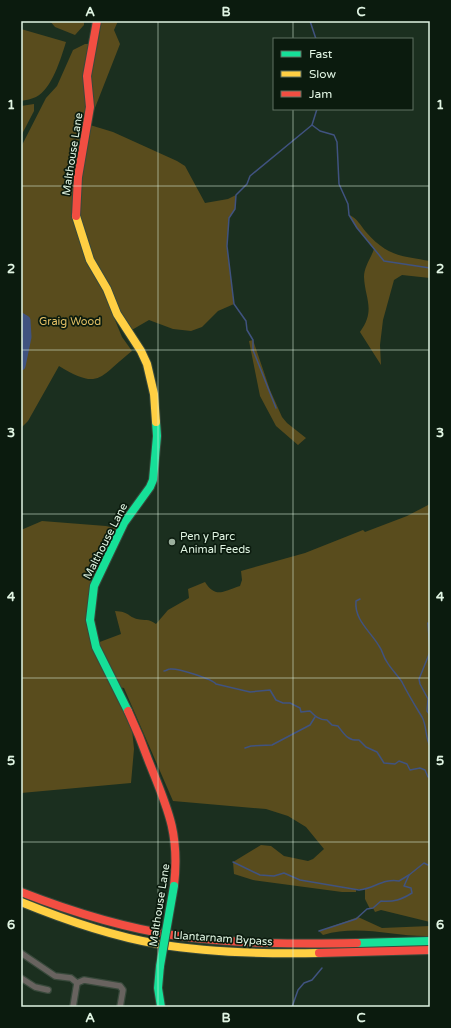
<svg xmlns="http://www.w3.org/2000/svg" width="451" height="1028" viewBox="0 0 451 1028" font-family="'Varela Round',sans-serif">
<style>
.green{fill:#594c1d}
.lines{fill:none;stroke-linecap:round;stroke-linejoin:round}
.stream{stroke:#405380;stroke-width:1.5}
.river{stroke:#405380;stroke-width:9}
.street-casing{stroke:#38493b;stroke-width:8}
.fast-casing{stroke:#38493b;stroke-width:10}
.slow-casing{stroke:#38493b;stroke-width:10}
.jam-casing{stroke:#38493b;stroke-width:10}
.street{stroke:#68635f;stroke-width:5.5}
.fast{stroke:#16e098;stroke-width:8}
.slow{stroke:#ffcf43;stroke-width:8}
.jam{stroke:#f24e42;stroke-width:8}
.fast-bridge-casing{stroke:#38493b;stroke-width:10;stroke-linecap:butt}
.fast-bridge{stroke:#16e098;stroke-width:8}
.grid{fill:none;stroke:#e1f5e3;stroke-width:1;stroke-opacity:0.55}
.poi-dot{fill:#9cb09e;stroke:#0b1b0e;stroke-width:1.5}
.labels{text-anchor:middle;stroke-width:3.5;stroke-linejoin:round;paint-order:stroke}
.street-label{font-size:11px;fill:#e1f5e3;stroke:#0b1b0e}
.park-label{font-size:11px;fill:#e5c166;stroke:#0b1b0e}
.poi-label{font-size:11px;fill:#e1f5e3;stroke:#0b1b0e;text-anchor:start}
.neatline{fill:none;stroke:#e1f5e3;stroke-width:1.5}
.grid-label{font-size:13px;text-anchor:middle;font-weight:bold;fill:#e1f5e3}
</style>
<rect width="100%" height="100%" fill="#1b2f1f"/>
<g class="green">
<path d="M50,21H84V25L75,35L55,27Z"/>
<path d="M99,21H118L114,30L120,44L91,118L90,78Z"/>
<path d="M21,29L66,42C61,58 52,89 36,97C32,99 26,100 21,101Z"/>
<path d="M85,44H90L84,70V83L87,107L73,212L115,320L122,337L132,351C99,377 100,391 59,366L28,421L21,428V366L27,337L26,320L21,317V147L46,98L57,86L73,50Z"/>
<path d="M34,104V111L21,136V106Z"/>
<path d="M90,125L113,132L177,161L185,166L205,203L228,199L236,195L235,209L229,219L227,246L234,304L218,311L202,327L191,331L173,329L149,320L130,331L92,256L89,242L79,218V182Z"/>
<path d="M349,215C357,218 361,226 366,232C387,256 401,256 430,261V278L402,275L394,280L383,320L380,345L381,365L360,332C376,310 365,299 364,277C364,267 371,258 374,249L357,228Z"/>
<path d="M253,340L270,390L282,417L287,423L306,438L298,445L276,426L260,396L249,341Z"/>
<path d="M430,504V922L381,910L375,912L373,908L370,909L365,899V889H356V892H342L253,880L234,874L233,862L261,845L271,846L284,856L308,861L313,859L324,849L306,827L288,816L266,809L173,801L124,688L119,687L113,671L110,670L97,643L121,634L115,611C130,612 127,616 137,619C145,621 148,618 156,624L168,610L189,598L188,589L205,582C216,599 223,591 240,586L242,580L241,571L305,553L363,530L365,532L407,516Z"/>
<path d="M42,521L106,526L118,529L87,612V629L126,712L132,729L134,749L131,783L21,793V530Z"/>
<path d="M358,917L382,928L430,926V936C393,937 360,924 323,935L319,931Z"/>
</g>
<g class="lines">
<g class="stream">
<path d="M310,21L316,39"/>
<path d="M317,109L312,125L320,131L334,135L337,142L339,184L348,204L349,215L357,228L384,261L430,268"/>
<path d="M276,408L253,350V340L247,330L246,321L234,304L227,246L229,218L235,209L236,195L247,184L250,176L312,125"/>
<path d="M360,599L356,601C354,620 371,632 379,646C383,651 383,657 387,662C390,668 402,680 403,684C409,696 416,707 422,717C427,726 425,737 430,746"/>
<path d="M428,623L430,652L419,679L420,684L428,699L427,711L430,715"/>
<path d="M164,671C166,671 168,669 170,669C178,668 212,679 216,684L250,692L270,690L276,700L283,703H290L300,708L301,712L310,711C315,716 319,720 327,720L332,725L338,726C344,734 348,741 359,740L366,747L377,752L384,763L395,764L399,761L407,764L410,770L420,768L425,770L428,777L430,776"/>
<path d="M245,748L251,746L272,745L310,725L315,717"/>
<path d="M233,862L260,875L274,876L284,873L300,880L359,890C373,889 384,878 399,881L409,875"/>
<path d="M319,931L356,919L367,909L373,908L381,901C394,902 401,900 412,893L411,888L404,886L409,875L424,863L428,865L430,864"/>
<path d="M292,1007L298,990L304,983L312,980L322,968"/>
</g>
<path class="river" d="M21,317L26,320L27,337L21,366"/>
<defs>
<g id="street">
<path d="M21,953L55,976L71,978L77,983"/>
<path d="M21,978L35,987L48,990"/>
<path d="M73,1007L77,983L84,980L120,986L123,990L120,1007"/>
</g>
<g id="fast">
<path d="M128,711L96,647L90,620L94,586L124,523L150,487L153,480L157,436L156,422"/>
<path d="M357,943L430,941"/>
<path d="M160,966L158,988L161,1007"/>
</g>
<g id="slow">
<path d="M76,216L90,260L107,289L117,314L141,351L147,364L154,394L156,422"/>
<path d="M21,902C65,920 111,936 158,944C211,953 265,954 319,953"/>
</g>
<g id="jam">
<path d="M76,216L78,177L90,107L87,76L97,21"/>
<path d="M128,711C136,728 143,745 149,762C168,809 180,834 174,886"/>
<path d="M21,892C72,912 124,928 178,936C237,944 297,944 357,943"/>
<path d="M319,953L430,950"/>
</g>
</defs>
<use href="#street" class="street-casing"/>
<use href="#fast" class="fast-casing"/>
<use href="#slow" class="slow-casing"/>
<use href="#jam" class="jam-casing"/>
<use href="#street" class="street"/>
<use href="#fast" class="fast"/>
<use href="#slow" class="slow"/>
<use href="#jam" class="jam"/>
<defs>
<path id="fast-bridge" d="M160,966L174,886"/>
</defs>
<use href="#fast-bridge" class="fast-bridge-casing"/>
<use href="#fast-bridge" class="fast-bridge"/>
</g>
<path class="grid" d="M158,21V1007M293,21V39M293,109V1007M21,186H430M21,350H430M21,514H430M21,678H430M21,842H430"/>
<circle class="poi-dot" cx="172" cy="542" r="4"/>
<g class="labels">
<g class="street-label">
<text transform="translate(72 154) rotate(-81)" y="4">Malthouse Lane</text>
<text transform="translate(105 541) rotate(-63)" y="4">Malthouse Lane</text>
<text transform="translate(159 905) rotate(-81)" y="4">Malthouse Lane</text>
<text transform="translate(223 938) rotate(4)" y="4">Llantarnam Bypass</text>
</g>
<g class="park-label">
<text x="70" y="325">Graig Wood</text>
</g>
<g class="poi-label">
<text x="180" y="540">Pen y Parc<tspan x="180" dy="13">Animal Feeds</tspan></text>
</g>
</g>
<rect width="451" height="1028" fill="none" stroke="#0b1b0e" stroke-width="44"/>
<rect x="273" y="38" width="140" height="72" fill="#0b1b0e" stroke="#617263"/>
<rect x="281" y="51" width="20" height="6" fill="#16e098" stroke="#617263"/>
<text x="309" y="58" font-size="12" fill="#e1f5e3">Fast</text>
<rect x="281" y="71" width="20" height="6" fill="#ffcf43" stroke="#617263"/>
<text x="309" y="78" font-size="12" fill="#e1f5e3">Slow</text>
<rect x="281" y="91" width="20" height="6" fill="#f24e42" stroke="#617263"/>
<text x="309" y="98" font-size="12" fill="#e1f5e3">Jam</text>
<rect x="22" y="22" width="407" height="984" class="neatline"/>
<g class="grid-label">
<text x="90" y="16">A</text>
<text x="226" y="16">B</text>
<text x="361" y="16">C</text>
<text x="11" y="109">1</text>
<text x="440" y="109">1</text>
<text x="11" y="273">2</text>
<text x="440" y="273">2</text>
<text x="11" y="437">3</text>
<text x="440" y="437">3</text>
<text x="11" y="601">4</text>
<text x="440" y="601">4</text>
<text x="11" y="765">5</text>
<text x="440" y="765">5</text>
<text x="11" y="929">6</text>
<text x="440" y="929">6</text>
<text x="90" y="1022">A</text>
<text x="226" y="1022">B</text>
<text x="361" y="1022">C</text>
</g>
</svg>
